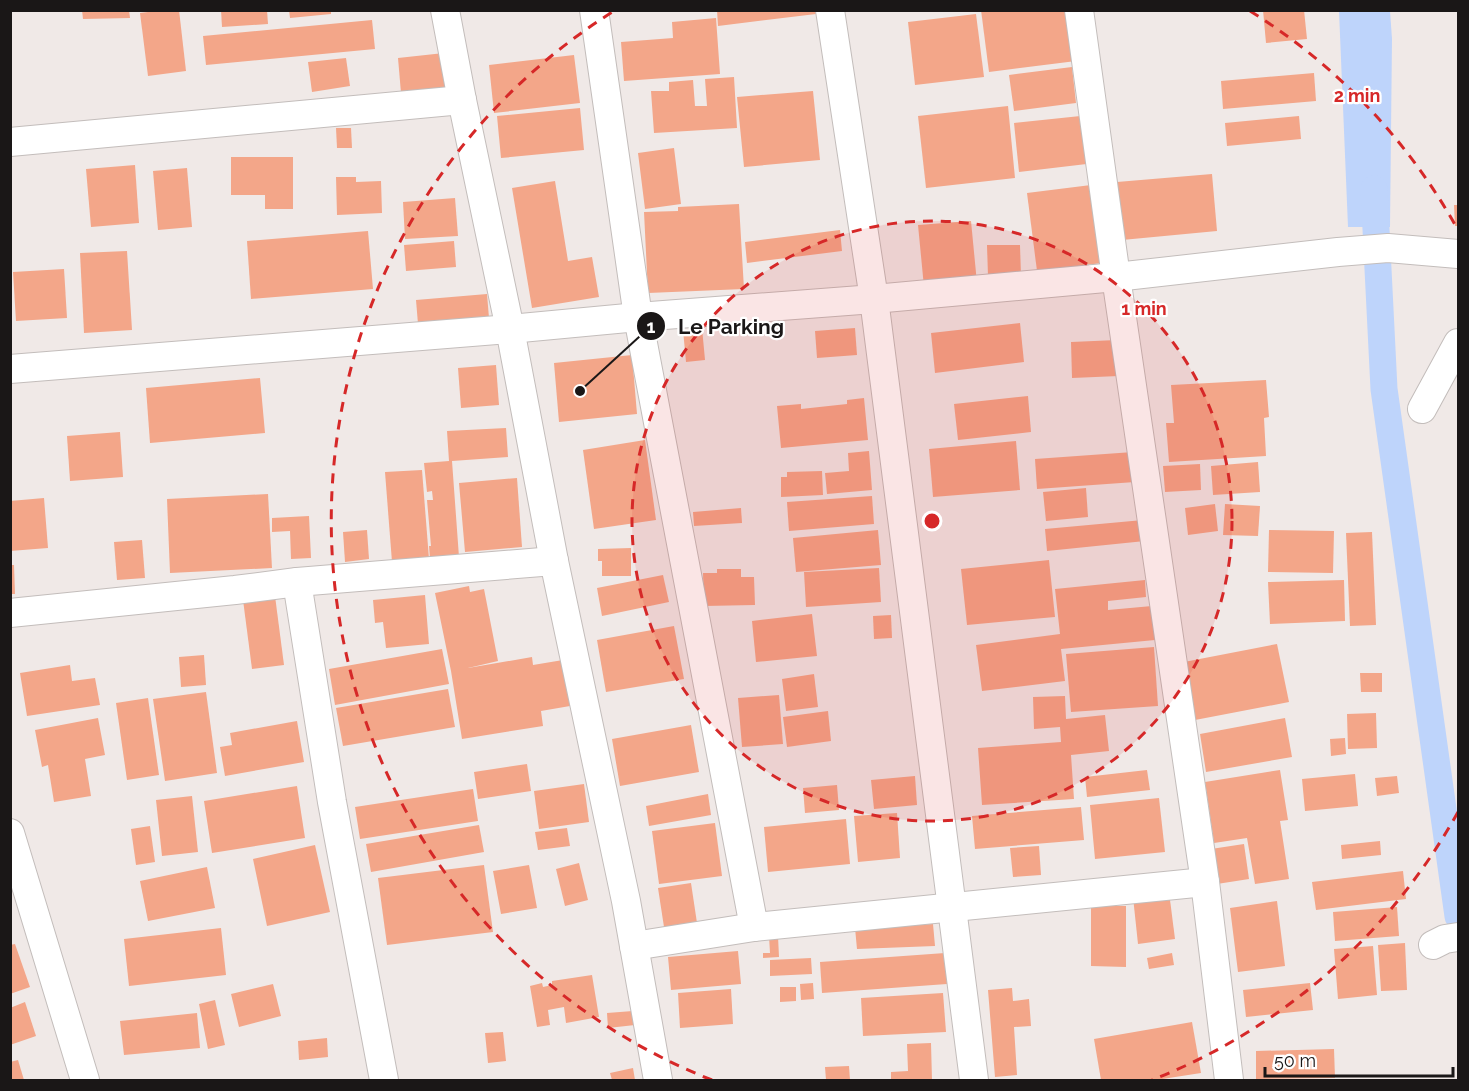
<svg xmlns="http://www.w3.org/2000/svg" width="1469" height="1091" viewBox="0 0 1469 1091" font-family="Raleway,sans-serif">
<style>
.water{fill:#bed4fb}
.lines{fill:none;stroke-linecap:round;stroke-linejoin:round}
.canal{stroke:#bed4fb;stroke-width:27}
.building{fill:#f3a689}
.minor-casing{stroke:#c3bdbb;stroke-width:30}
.minor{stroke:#fff;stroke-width:28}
.ring{fill:none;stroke:#d62828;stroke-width:3;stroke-dasharray:10 8}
.centre{fill:#d62828;stroke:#fff;stroke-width:3}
.ring-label{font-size:18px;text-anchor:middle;font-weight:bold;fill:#d62828;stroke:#fff;stroke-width:4.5;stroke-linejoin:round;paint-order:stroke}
.leader{fill:none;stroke:#1a1717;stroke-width:2}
.callout-dot{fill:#1a1717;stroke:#fff;stroke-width:2}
.mark-label{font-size:18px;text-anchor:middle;font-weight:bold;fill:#fff}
.callout-label{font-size:21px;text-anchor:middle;font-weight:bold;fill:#1a1717;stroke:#fff;stroke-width:4.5;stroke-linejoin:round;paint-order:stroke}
</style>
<rect width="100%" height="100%" fill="#f0e9e7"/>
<path class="water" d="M1339,11H1390L1392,39L1390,227H1348Z"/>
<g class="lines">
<path class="canal" d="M1374,189L1384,389L1458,916"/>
</g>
<g class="building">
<path d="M82,10H129L130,18L83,19Z"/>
<path d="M164,10H179L186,71L148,76L140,13Z"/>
<path d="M221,10H267L268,24L222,27Z"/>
<path d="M289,10H331V14L290,18Z"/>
<path d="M717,10H815L816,14L718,26Z"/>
<path d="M981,10H1070L1076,61L989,72Z"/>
<path d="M1263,10H1304L1307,39L1266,43Z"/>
<path d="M976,14L984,77L915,85L908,22Z"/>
<path d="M716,18L720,74L624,81L621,42L673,38L672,22Z"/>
<path d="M372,20L375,49L206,65L203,36Z"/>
<path d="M444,53L447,88L401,93L398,58Z"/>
<path d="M574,55L580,103L494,113L489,65Z"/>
<path d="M346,58L350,86L312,92L308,62Z"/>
<path d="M1072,67L1076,103L1014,111L1009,75Z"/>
<path d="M1314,73L1316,101L1223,109L1221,81Z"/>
<path d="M734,77L737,128L654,133L651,91H669V82L693,80L695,106H707L705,79Z"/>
<path d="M813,91L820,160L744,167L737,97Z"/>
<path d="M1008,106L1015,178L926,188L918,116Z"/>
<path d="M580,108L584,150L501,158L497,116Z"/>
<path d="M1090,115L1095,163L1019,172L1014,123Z"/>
<path d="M1299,116L1301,139L1227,146L1225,123Z"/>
<path d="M336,128H351L352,148H337Z"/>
<path d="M674,148L681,204L645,209L638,153Z"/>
<path d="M231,157H293V209H265V195H231Z"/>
<path d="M135,165L139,223L91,227L86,169Z"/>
<path d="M187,168L192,227L158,230L153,171Z"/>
<path d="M1212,174L1217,231L1122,240L1117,182Z"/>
<path d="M336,177H356V182L381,181L382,213L337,215Z"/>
<path d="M555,181L568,261L592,257L599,297L532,308L512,188Z"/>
<path d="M1091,185L1102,263L1037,271L1027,193Z"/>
<path d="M455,198L458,236L405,239L403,202Z"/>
<path d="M739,204L744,289L648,293L644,212L678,211V207Z"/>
<path d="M1454,205H1458V226H1455Z"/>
<path d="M971,221L977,283L924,287L918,225Z"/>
<path d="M840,230L842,251L747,263L745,242Z"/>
<path d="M368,231L373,289L251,299L247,241Z"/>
<path d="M454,241L456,267L406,271L404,245Z"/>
<path d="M987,245H1020L1021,276L988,277Z"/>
<path d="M127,251L132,330L84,333L80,253Z"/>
<path d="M64,269L67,318L16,321L13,272Z"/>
<path d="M487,294L489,318L418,324L416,300Z"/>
<path d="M1020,323L1024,362L935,373L931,333Z"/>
<path d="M702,328L705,360L686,362L683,330Z"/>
<path d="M855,328L857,355L817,358L815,331Z"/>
<path d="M1117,340L1119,376L1072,378L1071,342Z"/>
<path d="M632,355L637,414L559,422L554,363Z"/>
<path d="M496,365L499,405L461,408L458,368Z"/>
<path d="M260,378L265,433L150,443L146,388Z"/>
<path d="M1266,380L1269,417L1264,418L1266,456L1169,462L1166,423H1174L1171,385Z"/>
<path d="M1028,396L1031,432L958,440L954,404Z"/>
<path d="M864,398L868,440L781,448L777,406L801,404V409L847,404V400Z"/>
<path d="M506,428L508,457L452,461L459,557L430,559L429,546H431L427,500H433L432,491L427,492L424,463L449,461L447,431Z"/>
<path d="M120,432L123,477L70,481L67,436Z"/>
<path d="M645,440L656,520L594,529L583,450Z"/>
<path d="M1016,441L1020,490L933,497L929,449Z"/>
<path d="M869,451L872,490L827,494L825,473L849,471L848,453Z"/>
<path d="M1133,452L1135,482L1037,489L1035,459Z"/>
<path d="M1258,462L1260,492L1213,495L1211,466Z"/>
<path d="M1200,464L1201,490L1165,492L1163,466Z"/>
<path d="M422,470L429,559L392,562L385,472Z"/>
<path d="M822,471L823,495L781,497V477H787V472Z"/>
<path d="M517,478L522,547L465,552L459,483Z"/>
<path d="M1086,488L1088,517L1046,521L1043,492Z"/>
<path d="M268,494L272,568L170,573L167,499Z"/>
<path d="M872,496L874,524L789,531L787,502Z"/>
<path d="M44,498L48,548L10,551V501Z"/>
<path d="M1215,504L1218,531L1188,535L1185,508Z"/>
<path d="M1225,504L1260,506L1258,536L1223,535Z"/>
<path d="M741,508L742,523L694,526L693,512Z"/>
<path d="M309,516L311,558L291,559L290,531L272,532V518Z"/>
<path d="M1143,520L1145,541L1047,551L1045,529Z"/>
<path d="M367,530L369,559L345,562L343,532Z"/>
<path d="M878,530L881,565L796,572L793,538Z"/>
<path d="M1269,530L1334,531L1333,573L1268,572Z"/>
<path d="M1372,532L1376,625L1350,626L1346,533Z"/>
<path d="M142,540L145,578L117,580L114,542Z"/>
<path d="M631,548V576H602V561H598V549Z"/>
<path d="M1049,560L1055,617L967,625L961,569Z"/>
<path d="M10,565H14L15,594H10Z"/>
<path d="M879,568L881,602L806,607L804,572Z"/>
<path d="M717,569H741V577H754L755,605L704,606L703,573H717Z"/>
<path d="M663,575L669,602L602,616L597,588Z"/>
<path d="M1145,580L1146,597L1108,601V610L1152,606L1155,640L1061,649L1065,681L982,691L976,645L1060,634L1055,589Z"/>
<path d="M1344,580L1345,621L1270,624L1268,582Z"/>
<path d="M469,586L470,592L484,589L498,661L468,668L532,657L533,665L563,660L570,706L541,711L543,726L462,739L451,671L435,593Z"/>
<path d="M425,595L429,644L386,648L383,622L375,623L373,600Z"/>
<path d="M275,596L284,665L252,669L243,600Z"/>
<path d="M812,614L817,656L756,662L752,621Z"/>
<path d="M891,615L892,638L874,639L873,616Z"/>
<path d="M674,626L684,679L606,692L597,640Z"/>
<path d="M1277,644L1289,702L1195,720L1184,662Z"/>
<path d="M1154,647L1158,706L1071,712L1066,654Z"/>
<path d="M442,649L449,684L335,705L329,669Z"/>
<path d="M204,655L206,685L181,687L179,657Z"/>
<path d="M70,665L72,681L95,678L100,705L27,716L20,673Z"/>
<path d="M1360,673H1382V692H1361Z"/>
<path d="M814,674L818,707L786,711L782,679Z"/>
<path d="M448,689L455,727L343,746L336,708Z"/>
<path d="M206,692L217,773L165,781L153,699Z"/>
<path d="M779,695L783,744L742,747L738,698Z"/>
<path d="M1065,696L1066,719L1105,715L1109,751L1071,755L1074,799L982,805L978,748L1061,742L1060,727L1034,729L1033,697Z"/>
<path d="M148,698L159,775L127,780L116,703Z"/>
<path d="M828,711L831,741L787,747L783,717Z"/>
<path d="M1376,713L1377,748L1348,749L1347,714Z"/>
<path d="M98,718L105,755L85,759L91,796L54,802L48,765L42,767L35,730Z"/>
<path d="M1285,718L1292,757L1206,772L1200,734Z"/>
<path d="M297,721L304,762L225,776L220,747L232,745L230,733Z"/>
<path d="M691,725L699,772L620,786L612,739Z"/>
<path d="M1345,738L1346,754L1331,756L1330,739Z"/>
<path d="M527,764L531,791L478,799L474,772Z"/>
<path d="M1147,770L1150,790L1087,797L1085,777Z"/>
<path d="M1280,770L1288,820L1280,821L1289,879L1255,884L1247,838L1214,843L1205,782Z"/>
<path d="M1355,774L1358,806L1305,811L1302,779Z"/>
<path d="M915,776L917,805L874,809L871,780Z"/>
<path d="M1397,776L1399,793L1377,796L1375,778Z"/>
<path d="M584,784L589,822L539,829L534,791Z"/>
<path d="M837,785L839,810L805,813L803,788Z"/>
<path d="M297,786L305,838L212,853L204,801Z"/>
<path d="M473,789L478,821L360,839L355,807Z"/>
<path d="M708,794L711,815L649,826L646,806Z"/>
<path d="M192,796L198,852L162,856L156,800Z"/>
<path d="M1159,798L1165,852L1095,859L1090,805Z"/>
<path d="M1081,807L1084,840L975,849L972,816Z"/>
<path d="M897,813L900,858L858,862L854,816Z"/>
<path d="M846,819L850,864L768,872L764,827Z"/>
<path d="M715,823L722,876L659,884L652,831Z"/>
<path d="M479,825L484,852L371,872L366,844Z"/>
<path d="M150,826L155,862L136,865L131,829Z"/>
<path d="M567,828L570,846L538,850L535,832Z"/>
<path d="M1380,841L1381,855L1342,859L1341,845Z"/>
<path d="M1244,844L1249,879L1217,884L1211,849Z"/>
<path d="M315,845L330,912L267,926L253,859Z"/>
<path d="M1039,846L1041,875L1013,877L1010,848Z"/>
<path d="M579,863L588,900L565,906L556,869Z"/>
<path d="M484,865L493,932L387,945L378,878Z"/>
<path d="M529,865L537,908L501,914L493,871Z"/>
<path d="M207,867L215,908L148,921L140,881Z"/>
<path d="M1403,871L1406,899L1316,910L1312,882Z"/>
<path d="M691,883L697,923L664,927L658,888Z"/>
<path d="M1169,892L1175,939L1138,944L1133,897Z"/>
<path d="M1277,901L1285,966L1238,972L1230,908Z"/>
<path d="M1091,906H1126V967L1091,966Z"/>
<path d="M1397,907L1399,936L1335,941L1333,912Z"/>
<path d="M933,924L935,946L857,949L855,928Z"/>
<path d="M221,928L226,975L129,986L124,939Z"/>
<path d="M769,936H778L779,957L763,958V953H770Z"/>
<path d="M1405,943L1407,990L1381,991L1378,945Z"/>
<path d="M15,944L30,987L10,994V945Z"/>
<path d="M1373,946L1377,995L1338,999L1334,949Z"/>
<path d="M738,951L741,984L671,990L668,957Z"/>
<path d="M945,953L947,984L822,993L820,962Z"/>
<path d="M1172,953L1174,965L1149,969L1147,958Z"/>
<path d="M811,958L812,974L770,976V960Z"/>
<path d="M592,975L599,1017L566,1023L564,1007L548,1010L550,1025L537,1027L530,986L542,983L543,987L552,985V981Z"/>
<path d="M813,983L814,999L801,1000L800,984Z"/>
<path d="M1310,983L1313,1010L1246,1017L1243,990Z"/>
<path d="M273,984L281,1016L239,1027L231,994Z"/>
<path d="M780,987H796V1001L780,1002Z"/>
<path d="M1012,988L1013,1001L1029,999L1031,1026L1014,1027L1017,1075L995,1077L988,990Z"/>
<path d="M731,989L733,1024L680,1028L678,993Z"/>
<path d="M943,993L946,1032L863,1036L861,998Z"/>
<path d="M215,1000L225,1045L208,1049L199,1004Z"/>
<path d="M25,1002L36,1036L10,1045V1008Z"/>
<path d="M633,1011L635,1025L608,1028L607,1013Z"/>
<path d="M197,1013L200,1048L124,1055L120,1021Z"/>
<path d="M1192,1022L1201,1073L1156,1080H1101L1094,1039Z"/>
<path d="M503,1032L506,1061L488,1063L485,1033Z"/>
<path d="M327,1038L328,1057L299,1060L298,1041Z"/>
<path d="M931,1043L932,1080H891V1072L908,1071L907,1044Z"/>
<path d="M1334,1049L1335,1078L1256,1079V1051Z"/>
<path d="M18,1060L24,1080H10V1062Z"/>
<path d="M849,1066L850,1080H826L825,1067Z"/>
<path d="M633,1068L635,1080H612L610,1073Z"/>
</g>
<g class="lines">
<defs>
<g id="minor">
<path d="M445,10L462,100L510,329L554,561L626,901L658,1080"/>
<path d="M594,10L638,317L754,927"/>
<path d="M830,10L874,299L974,1080"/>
<path d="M1079,10L1116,277L1205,882L1229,1080"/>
<path d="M10,142L462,100"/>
<path d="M10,369L510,329L638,317L874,299L1116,277L1338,252L1388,248L1458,254"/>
<path d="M1422,409L1458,343"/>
<path d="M297,582L332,802L384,1080"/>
<path d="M10,613L235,590L297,582L554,561"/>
<path d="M10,833L85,1080"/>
<path d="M1433,945L1445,939L1458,937"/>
<path d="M634,946L754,927L1205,882"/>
</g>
</defs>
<use href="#minor" class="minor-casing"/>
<use href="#minor" class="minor"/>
</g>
<circle cx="932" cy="521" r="300" fill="#d62828" fill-opacity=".12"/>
<g class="ring">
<circle cx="932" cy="521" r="300"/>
<path d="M1458 812A601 601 0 0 1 1152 1080M712 1080A601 601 0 0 1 614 11M1250 11A601 601 0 0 1 1458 230"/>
</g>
<circle cx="932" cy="521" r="9" class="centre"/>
<g class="ring-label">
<text x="1357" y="102">2 min</text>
<text x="1144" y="315">1 min</text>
</g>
<path class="leader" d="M580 391L651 326"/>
<g class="callout-dot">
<circle cx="580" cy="391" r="6"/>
<circle cx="651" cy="326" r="15"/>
</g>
<g class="mark-label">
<text x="651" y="333">1</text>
</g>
<g class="callout-label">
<text x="731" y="334">Le Parking</text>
</g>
<rect width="1469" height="1091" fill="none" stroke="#1a1717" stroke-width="24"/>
<path d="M1265 1067v9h188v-9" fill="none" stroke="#1a1717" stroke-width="3"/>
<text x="1274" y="1067" font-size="18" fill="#1a1717" stroke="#ffffff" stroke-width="4.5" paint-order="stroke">50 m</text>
</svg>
